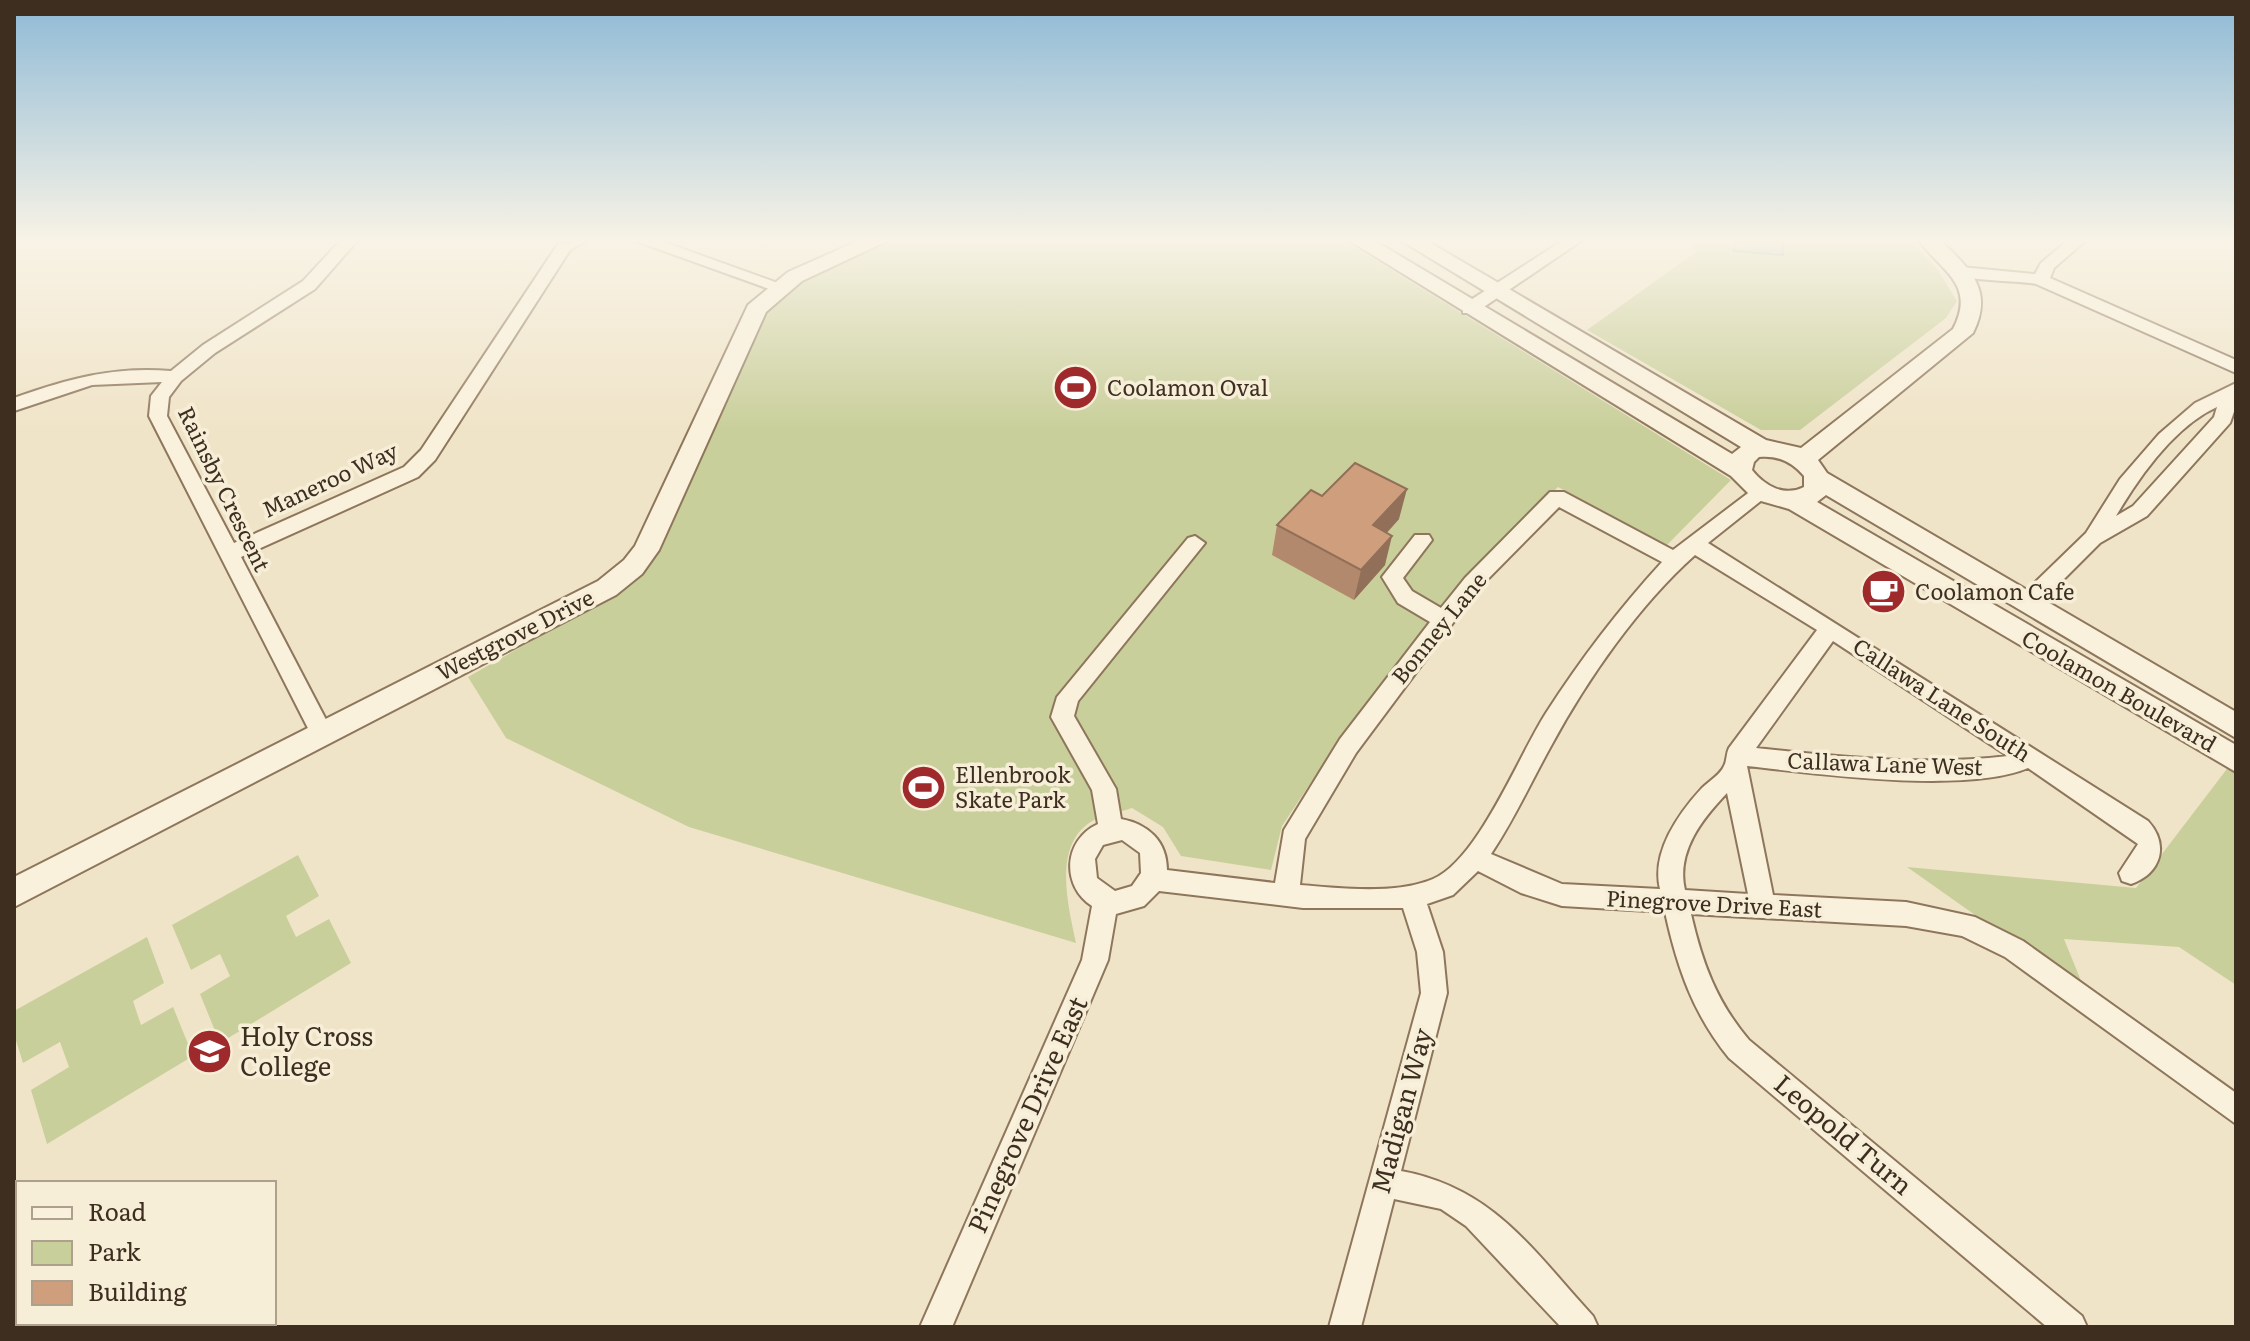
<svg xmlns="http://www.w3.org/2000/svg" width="2250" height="1341" viewBox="0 0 2250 1341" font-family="Literata,serif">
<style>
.green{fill:#c9cf9b}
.water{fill:#a9c4bc;stroke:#6f938a;stroke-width:2}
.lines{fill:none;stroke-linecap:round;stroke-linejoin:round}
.minor-casing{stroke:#8d765c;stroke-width:4}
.tertiary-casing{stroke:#8d765c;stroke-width:4}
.minor{fill:#faf1dc;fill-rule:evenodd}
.tertiary{fill:#faf1dc;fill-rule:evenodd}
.wall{fill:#b2896c}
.shaded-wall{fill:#916f58}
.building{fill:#cf9f7d;stroke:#916f58;stroke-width:2}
.labels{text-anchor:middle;stroke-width:7;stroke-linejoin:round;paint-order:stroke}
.poi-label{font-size:22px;fill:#3d2e20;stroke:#f7eed8;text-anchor:start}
.street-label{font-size:22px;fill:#3d2e20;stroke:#f7eed8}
.near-poi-label{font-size:26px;fill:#3d2e20;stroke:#f7eed8;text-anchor:start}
.near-street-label{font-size:26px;fill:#3d2e20;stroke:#f7eed8}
</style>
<rect width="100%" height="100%" fill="#f0e4c8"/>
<g class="green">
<path d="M888,241H1345L1731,480L1667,545L1558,487L1468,577L1343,734L1282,826L1271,870L1181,856L1163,827L1132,808C1120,812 1107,814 1096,819C1051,841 1068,905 1076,943L689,827L506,738L468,677L611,596L761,315L789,284Z"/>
<path d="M1688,241H1912L1938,270L1957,301L1946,318L1800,430H1761L1587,330L1696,252Z"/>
<path d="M2233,761L2236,763V985L2179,947L2064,939L2086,993L1907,867L2136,888Z"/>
<path d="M298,855L319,896L286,916L296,937L329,919L351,963L220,1043L200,994L230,976L220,954L191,970L172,925Z"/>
<path d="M147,937L164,983L133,1001L141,1025L173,1007L193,1056L47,1144L31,1090L69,1067L60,1042L23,1063L14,1034V1011Z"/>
</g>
<path class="water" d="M1735,241H1782L1783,255L1734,251Z"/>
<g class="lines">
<defs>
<g id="minor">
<path d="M340,241H357L315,289L215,353L181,381L169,397L167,416L234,543L404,467L421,450L558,244L586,241L570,250L435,460L418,477L241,557L334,735L331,742L323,744L315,742L149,416L151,396L162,382L92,385L14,411V398C67,379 114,366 171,371L203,345L303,281Z"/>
<path d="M636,241H661L786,286L778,291L772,290Z"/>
<path d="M1562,241H1581L1475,313H1463V305Z"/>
<path d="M2067,241H2085L2054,268L2050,278L2236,360V373L2036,284C2017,280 1964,282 1953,272L1961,267L2035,274L2041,263Z"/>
<path d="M2236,383V406L2230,423L2147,516L2100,543L2035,608H2021L2017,602L2021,596L2086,533L2120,479L2159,434L2195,403ZM2217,407L2214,417L2133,506L2116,516C2139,477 2175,426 2217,407Z"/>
<path d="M1760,484L1767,486L1770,491L1767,496L1708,543L2148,821C2169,844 2162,873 2131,884L2122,881L2119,873L2138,844L2028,768C1967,794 1816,774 1747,766L1773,895L1906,902L1975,917L2023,941L2236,1093V1124L2005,957L1962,936L1906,926L1691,914C1702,962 1716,1001 1749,1040L2082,1316L2087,1327H2047L1729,1058C1693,1014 1677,967 1665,912L1562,906L1521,893L1478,871L1453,895L1427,904L1443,952L1447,993L1401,1171C1494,1188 1533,1251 1593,1316L1598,1327H1561L1466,1226L1441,1209L1394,1199L1361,1327H1329L1421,993L1417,952L1403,908H1303L1159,891L1144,906L1116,914L1108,960L952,1327H920L1082,960L1092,906C1061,886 1063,840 1098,824L1092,790L1051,717L1057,697L1188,538L1195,536L1205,543L1078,701L1074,716L1116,789L1121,819C1148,824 1167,841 1167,870L1275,883L1284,830L1340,739L1430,622L1398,603L1382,577L1415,535H1429L1432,540L1403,578L1412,591L1441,608L1465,578L1550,492H1564L1673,550ZM1559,507L1662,562C1619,609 1580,660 1546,713C1519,755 1478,860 1433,879C1395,895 1340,888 1300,885L1305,839L1356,753L1479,588ZM1695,555L1817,630L1729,748C1726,754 1727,761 1724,766C1721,774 1708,782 1702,788C1678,814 1651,853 1660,889L1562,884L1491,854C1514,820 1531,782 1551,746C1588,678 1638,606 1695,555ZM1833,641L2008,756C1925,766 1839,757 1756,748ZM1727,793L1748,894L1685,890C1676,852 1702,819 1727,793ZM1122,840L1140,853L1141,873L1132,886L1115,891L1097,878L1095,859L1103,845Z"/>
</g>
<g id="tertiary">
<path d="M858,241H887L802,281L766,312L659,550L642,574L616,595L14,907V877L598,581L624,560L635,546L748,305L788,272Z"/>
<path d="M1350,241H1375L1732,454L1741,447L1402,241H1427L1766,440L1801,448L1953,329C1976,285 1943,272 1919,241H1941C1971,270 1994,291 1973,333L1818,460L1827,473L2236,712V738L1826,495L1817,502L2236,745V772L1789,509L1754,499L1731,476ZM1759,457C1778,455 1792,462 1804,476V487C1784,497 1765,486 1752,470L1754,462Z"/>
</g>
</defs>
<use href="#minor" class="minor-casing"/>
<use href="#tertiary" class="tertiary-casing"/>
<use href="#minor" class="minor"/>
<use href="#tertiary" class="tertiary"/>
</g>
<path class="wall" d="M1322,496L1399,519L1387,533L1385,565L1354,600L1272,555L1277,525Z"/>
<g class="shaded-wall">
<path d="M1407,489L1399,519L1366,555L1373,525Z"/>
<path d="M1392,536L1385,565L1354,600L1361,570Z"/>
</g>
<path class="building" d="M1355,463L1407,489L1373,525L1392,536L1361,570L1277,525L1311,490L1322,496Z"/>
<linearGradient id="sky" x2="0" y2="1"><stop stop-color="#8fbad6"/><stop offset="0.56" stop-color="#f8f3e6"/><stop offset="1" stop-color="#f8f3e6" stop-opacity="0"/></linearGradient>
<rect width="2250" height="429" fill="url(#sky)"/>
<defs>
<symbol id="stadium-disc" viewBox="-11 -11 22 22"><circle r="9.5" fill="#9e2a2b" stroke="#f7eed8"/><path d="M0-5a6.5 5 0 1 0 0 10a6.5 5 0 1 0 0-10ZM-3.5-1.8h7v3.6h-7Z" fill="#fff"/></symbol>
<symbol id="cafe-disc" viewBox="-11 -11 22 22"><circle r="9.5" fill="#9e2a2b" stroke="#f7eed8"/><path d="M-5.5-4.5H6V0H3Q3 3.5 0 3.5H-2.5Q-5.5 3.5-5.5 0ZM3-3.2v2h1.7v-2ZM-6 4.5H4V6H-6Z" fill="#fff"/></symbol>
<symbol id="school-disc" viewBox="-11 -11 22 22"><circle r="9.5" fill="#9e2a2b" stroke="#f7eed8"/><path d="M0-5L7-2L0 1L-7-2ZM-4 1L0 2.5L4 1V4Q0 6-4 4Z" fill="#fff"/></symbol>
</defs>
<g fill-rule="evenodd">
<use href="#stadium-disc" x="1050" y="362" width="51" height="51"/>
<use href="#cafe-disc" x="1858" y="566" width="51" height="51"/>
<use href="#stadium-disc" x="898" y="762" width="51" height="51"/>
<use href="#school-disc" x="184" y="1026" width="51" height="51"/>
</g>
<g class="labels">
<g class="poi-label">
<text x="1107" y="396">Coolamon Oval</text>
<text x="1915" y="600">Coolamon Cafe</text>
<text x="955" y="783">Ellenbrook<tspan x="955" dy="25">Skate Park</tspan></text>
</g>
<g class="street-label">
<text transform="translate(330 480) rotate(-25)" y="8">Maneroo Way</text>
<text transform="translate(224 489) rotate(64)" y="8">Rainsby Crescent</text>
<text transform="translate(1439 628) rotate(-51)" y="8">Bonney Lane</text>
<text transform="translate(515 635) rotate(-27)" y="8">Westgrove Drive</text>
<text transform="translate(2119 691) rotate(30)" y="8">Coolamon Boulevard</text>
<text transform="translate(1942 700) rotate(33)" y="8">Callawa Lane South</text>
<text transform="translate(1885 764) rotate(2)" y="8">Callawa Lane West</text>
<text transform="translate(1714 904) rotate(3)" y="8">Pinegrove Drive East</text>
</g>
<g class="near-poi-label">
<text x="240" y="1046">Holy Cross<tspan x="240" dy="30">College</tspan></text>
</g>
<g class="near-street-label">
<text transform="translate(1402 1111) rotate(-75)" y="9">Madigan Way</text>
<text transform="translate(1028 1115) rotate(-66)" y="9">Pinegrove Drive East</text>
<text transform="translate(1843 1135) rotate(40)" y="9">Leopold Turn</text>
</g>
</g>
<rect width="2250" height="1341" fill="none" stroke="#3d2e20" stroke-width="32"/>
<rect x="16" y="1181" width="260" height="144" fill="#f7eed8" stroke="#ada18e" stroke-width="2"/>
<rect x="32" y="1207" width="40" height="12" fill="#faf1dc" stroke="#ada18e" stroke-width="2"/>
<text x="88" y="1221" font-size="24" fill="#3d2e20">Road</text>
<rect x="32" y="1241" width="40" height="24" fill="#c9cf9b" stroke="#ada18e" stroke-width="2"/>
<text x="88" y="1261" font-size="24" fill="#3d2e20">Park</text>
<rect x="32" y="1281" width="40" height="24" fill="#cf9f7d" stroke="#ada18e" stroke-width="2"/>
<text x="88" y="1301" font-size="24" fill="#3d2e20">Building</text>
</svg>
